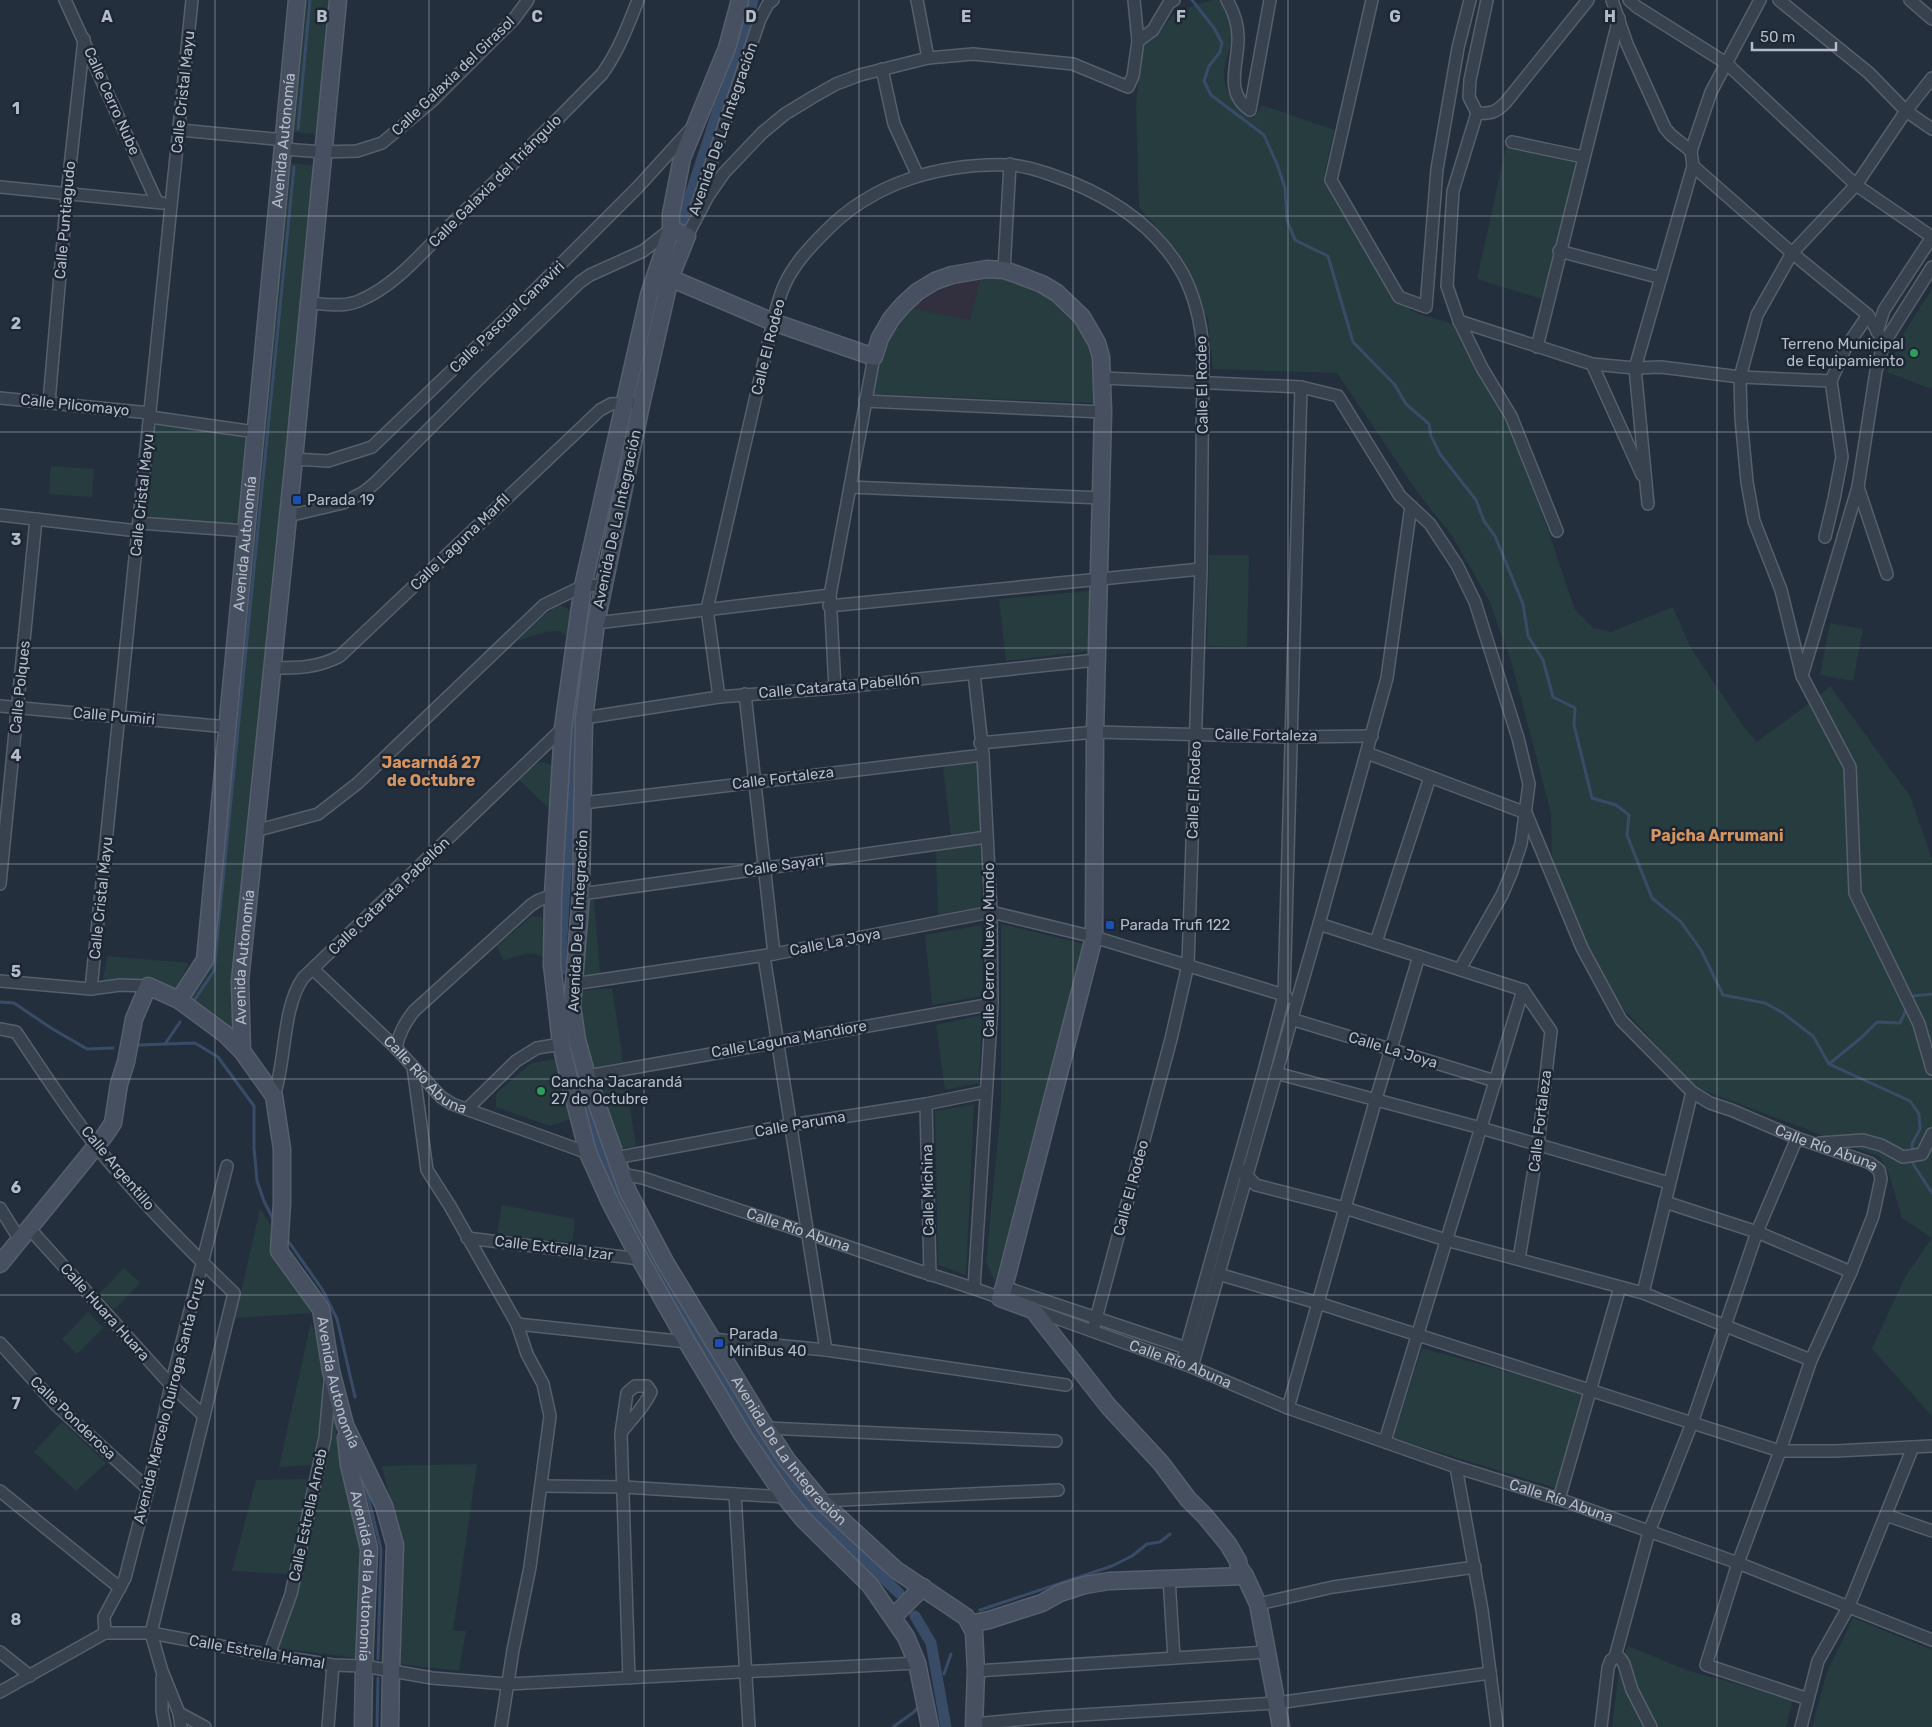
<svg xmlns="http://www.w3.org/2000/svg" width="1932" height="1727" viewBox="0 0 1932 1727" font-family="Rubik,sans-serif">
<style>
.medical{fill:#32303f}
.green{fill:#263c3f}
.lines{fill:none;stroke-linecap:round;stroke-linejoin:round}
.stream{stroke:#394c67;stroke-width:3}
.canal{stroke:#394c67;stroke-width:11}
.street-casing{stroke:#565f6c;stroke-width:14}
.secondary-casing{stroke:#565f6c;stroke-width:19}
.street{stroke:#38414e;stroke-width:11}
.secondary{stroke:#465061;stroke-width:16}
.grid{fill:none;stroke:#b4bcc9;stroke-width:1;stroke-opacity:0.55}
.leisure-dot{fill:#2e9e5b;stroke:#1d2633;stroke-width:2}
.transit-dot{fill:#1a4fb4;stroke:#1d2633;stroke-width:2}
.labels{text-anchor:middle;stroke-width:5;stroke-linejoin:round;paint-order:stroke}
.street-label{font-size:15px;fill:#b4bcc9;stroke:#1d2633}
.poi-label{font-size:15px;fill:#b4bcc9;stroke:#1d2633;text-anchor:start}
.neighbourhood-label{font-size:16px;font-weight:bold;fill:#d59563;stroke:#1d2633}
.grid-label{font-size:16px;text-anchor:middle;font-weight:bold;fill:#b4bcc9;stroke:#1d2633;stroke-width:5;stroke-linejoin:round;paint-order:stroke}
</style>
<rect width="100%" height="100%" fill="#242f3e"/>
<path class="medical" d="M981,276L970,320L912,308L935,293L956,284Z"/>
<g class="green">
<path d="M306,0H330L318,134L293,132Z"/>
<path d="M1212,0H1220C1223,6 1229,14 1231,21C1236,42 1224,56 1224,75C1223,92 1240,109 1254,117L1262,105L1334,130L1324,176L1399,298L1413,312L1453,324L1507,422L1548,530L1575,610L1593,628L1611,632L1673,607L1690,647L1743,726L1757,742L1819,696L1830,686L1910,796L1932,859V1238L1902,1218L1889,1174L1880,1157L1694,1087L1621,1006L1584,939L1552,862L1551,813L1512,664L1489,600L1453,537L1418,493L1337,373L1213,369L1208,320L1187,268L1164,236L1139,207L1136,103L1143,42L1159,33L1176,11Z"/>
<path d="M1506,147L1579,161L1542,299L1477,279Z"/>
<path d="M291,163L315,166L233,978V1034L204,1011L192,998L210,971Z"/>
<path d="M996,275C1014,281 1034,286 1050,296C1055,299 1060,304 1064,309C1093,337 1096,365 1095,403L873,394L883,349L897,325L912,308L970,320L981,276Z"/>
<path d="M1932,289V389L1887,372L1904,333Z"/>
<path d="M163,424L240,435L244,438L246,443L239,517L236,522L225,525L149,516L145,511L152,435L157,425Z"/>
<path d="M51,466L94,469L92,497L49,494Z"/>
<path d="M1209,555H1249L1247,647L1207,646Z"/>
<path d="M1090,591L1089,651L1006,661L999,599Z"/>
<path d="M558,605L572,610L566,636L560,631L545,632L517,641L548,612Z"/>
<path d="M1830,623L1863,629L1853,681L1820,675Z"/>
<path d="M978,761L981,832L951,836L943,767Z"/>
<path d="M543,762L551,765L555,771L553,812L518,779L536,764Z"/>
<path d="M980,843L982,908L938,917L936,851Z"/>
<path d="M594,900L600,973L583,977L587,901Z"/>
<path d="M532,916L541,917L546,926L547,960C532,948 520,956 503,960L497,946Z"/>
<path d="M1001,924L1084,944L995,1282L986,1262L1001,1107Z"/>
<path d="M982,925L983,996L932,1005L925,935Z"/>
<path d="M107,956L189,963L175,991L148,980H103Z"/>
<path d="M612,988L623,1062L591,1068L583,1027L581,991Z"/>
<path d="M982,1015L979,1083L945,1090L936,1025Z"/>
<path d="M556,1059L571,1119L550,1126L496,1107V1094L531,1063Z"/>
<path d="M625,1075L636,1146L618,1149L596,1081Z"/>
<path d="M974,1104L966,1275L938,1265L935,1111Z"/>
<path d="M502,1205L575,1219L572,1243L497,1235Z"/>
<path d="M260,1209L275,1231V1258L312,1313L235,1318Z"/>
<path d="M1932,1238V1416L1872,1349L1905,1277Z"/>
<path d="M124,1268L140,1283L114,1310L99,1294Z"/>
<path d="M88,1312L103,1328L77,1354L62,1339Z"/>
<path d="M311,1322L322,1354L323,1408L312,1465L279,1467Z"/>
<path d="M1422,1348L1583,1393L1555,1488L1393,1438Z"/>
<path d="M333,1406L338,1445L360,1553L357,1658L278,1648L302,1575Z"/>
<path d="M62,1422L106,1463L76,1491L34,1452Z"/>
<path d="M477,1464L453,1631H466L459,1671L399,1664L403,1550L382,1466Z"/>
<path d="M310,1479L288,1574L232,1571L256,1480Z"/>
<path d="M1853,1618L1932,1650V1727H1812L1827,1672Z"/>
<path d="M1628,1646L1689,1671L1793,1699L1786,1727H1612L1619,1670Z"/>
</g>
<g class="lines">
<g class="stream">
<path d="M1192,0L1214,28L1222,43L1220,52L1209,66L1204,81L1211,95L1264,135L1277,164L1285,188L1287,220L1295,240L1328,256L1353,342L1395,385L1406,404L1429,424L1431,436L1440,454L1476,500L1484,521L1495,536L1523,604L1528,636L1543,660L1553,697L1575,708L1574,725L1592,798L1616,805L1629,815L1627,835L1652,898L1681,922L1701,950L1723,995L1765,1003L1783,1013L1813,1036L1829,1064L1910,1101L1919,1114L1920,1129L1912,1144L1913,1164L1932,1193"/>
<path d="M298,129L310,0"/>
<path d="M195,999L214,971L294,167"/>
<path d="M1910,1001L1913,996L1932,994"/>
<path d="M0,1002L14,1003L51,1028L87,1049L113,1048"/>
<path d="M165,1044L180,1022"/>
<path d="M138,1045L195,1043L218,1057L254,1106V1148L257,1181L264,1201L274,1221"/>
<path d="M1829,1064L1862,1037L1877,1022L1900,1023L1908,1006"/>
<path d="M286,1238L322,1289L337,1319L355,1397"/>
<path d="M365,1484L381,1549L378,1659"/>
<path d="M980,1610L1112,1566L1132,1556L1147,1544L1160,1542L1170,1534"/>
<path d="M944,1674L951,1654"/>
<path d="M377,1727L378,1678"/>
<path d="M893,1727L914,1712L920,1705"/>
</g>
<g class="canal">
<path d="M676,238L719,107L734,70L753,0"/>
<path d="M560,971L571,785V746L583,643"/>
<path d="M577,1083L613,1184L631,1225L663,1281L683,1311L748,1422L789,1479L826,1524L899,1593"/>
<path d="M915,1616L931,1643L946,1727"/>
</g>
<defs>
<g id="street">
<path d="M65,0L157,202"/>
<path d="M917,0L928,58"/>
<path d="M1134,0L1138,41"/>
<path d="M1227,0C1234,12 1238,23 1238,37C1239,63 1223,92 1250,110L1270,0"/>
<path d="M1372,0L1331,180L1399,297L1426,307L1437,169L1458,48L1470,0"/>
<path d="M1487,0L1470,80L1469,97L1477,113C1491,114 1497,112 1506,102L1588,0"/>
<path d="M1612,0L1627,44L1665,128L1671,135L1691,151L1711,92L1760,0"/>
<path d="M1629,0L1637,7L1726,63L1856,185L1932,237"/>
<path d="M1779,0L1869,73L1906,111L1932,129"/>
<path d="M1910,0L1932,19"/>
<path d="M882,69L894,124L918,176"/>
<path d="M1932,78L1906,111L1856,185L1792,253L1757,315L1740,377L1741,418L1747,482L1754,521L1781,590L1802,676L1850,767L1855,893L1919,1024L1932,1069"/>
<path d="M1477,113L1453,191L1447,286L1459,321L1482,368L1511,416L1557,531"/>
<path d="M180,130L285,140"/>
<path d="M1512,142L1583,157"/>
<path d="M284,149L323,152L357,151L382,143L431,102L514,19L528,0"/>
<path d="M1693,166L1792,253L1868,315L1884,343"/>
<path d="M0,187L162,203"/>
<path d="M696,208L760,19L768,4L773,0"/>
<path d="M687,236L708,196L724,173L762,133L785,114L813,97L836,84L860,75L928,58L973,54L1073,64L1128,87L1133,76L1138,41L1153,30L1169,3L1174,0"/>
<path d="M1559,251L1661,278"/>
<path d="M1004,270L1010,164"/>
<path d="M309,303C327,304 344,308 361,300C394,286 420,255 445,230C498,179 550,127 602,74C618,52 628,26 638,0"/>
<path d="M1459,321L1592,364L1635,368L1661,367L1740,377L1831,381"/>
<path d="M1877,332L1884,310L1932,237"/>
<path d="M1537,347L1619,18"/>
<path d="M1592,364L1642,475"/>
<path d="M1103,378L1301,387L1338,396L1400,496L1430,524L1457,565L1475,602L1518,738L1529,784L1521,844L1511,874L1502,895L1460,969"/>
<path d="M0,398L150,413"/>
<path d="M865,401L1103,412"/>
<path d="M49,402L67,194L84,39"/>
<path d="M150,417L256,432"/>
<path d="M294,459L328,461L372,447L519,306L638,187L689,131"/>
<path d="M850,487L1102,498"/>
<path d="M1858,487L1887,574"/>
<path d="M1648,504L1635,368L1693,166L1691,151"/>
<path d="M0,515L138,531"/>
<path d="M288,516L343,503L364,492L375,483L479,379L580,282L590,275L643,251L671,229"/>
<path d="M139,523L247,531"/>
<path d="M1825,537L1834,499L1842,457L1831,381L1845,349L1868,315"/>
<path d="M829,606L1201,569"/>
<path d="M596,623L830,595"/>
<path d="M272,668C297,668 318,668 340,656L600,410L611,404L631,403"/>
<path d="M974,673L983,755L991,912L992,1004L974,1288"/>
<path d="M1802,676L1858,487L1876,371L1884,343L1932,267"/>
<path d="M835,688L830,595L874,357"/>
<path d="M745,694L774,954"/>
<path d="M719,697L707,609L773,322C776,310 779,297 784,286C793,265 810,247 825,232C873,182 941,163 1009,165C1022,165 1037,170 1049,174C1103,192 1154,222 1183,274C1195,297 1201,323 1203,350L1201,569L1188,965L1171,1039L1093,1330"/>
<path d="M0,706L228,727"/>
<path d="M584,718L719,697L835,688L1096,660"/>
<path d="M980,743L1095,732L1291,737L1372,736"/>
<path id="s1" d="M1367,753L1526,813L1582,948L1621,1020L1692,1092L1710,1103L1731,1110L1797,1138L1870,1163L1879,1170L1881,1179L1873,1216L1851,1272L1811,1360L1780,1451L1738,1563L1706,1665L1808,1699"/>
<path d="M583,803L983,755"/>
<path d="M255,831L318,814L358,783L544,605L583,586L603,585"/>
<path d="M0,884L36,519"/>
<path d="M581,894L987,837"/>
<path d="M1319,924L1523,990"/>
<path d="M1376,942L1430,777"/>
<path d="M764,956L826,1350"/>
<path id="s2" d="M313,969L396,1048L441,1097L452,1104L588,1153"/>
<path d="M0,981L91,989L120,985L148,986"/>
<path d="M573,984L774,954L991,912L1094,937L1284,995L1287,998"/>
<path d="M91,989L192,0"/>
<path d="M1291,1019L1495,1081"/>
<path d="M0,1029L16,1032C42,1070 67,1110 96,1146C138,1198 186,1247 234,1293L151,1633L162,1671L179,1713L181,1727"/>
<path d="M396,1048C399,1033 405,1023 414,1011L531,905L539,900L553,895"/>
<path d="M413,1067L427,1170L450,1206L517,1324L527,1354L543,1384L550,1416L530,1567L513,1650L501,1727"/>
<path d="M1276,1073L1481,1128L1669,1183"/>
<path d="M587,1076L992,1004"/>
<path d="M274,1096C286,1062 282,1008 303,978L563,728"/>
<path d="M926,1104L930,1275"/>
<path d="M467,1109L516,1061L537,1048L561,1044"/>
<path d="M1820,1143L1863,1140L1881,1145L1903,1157L1922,1154L1932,1134"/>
<path d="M615,1158L791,1125L926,1104L985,1092"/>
<path d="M1242,1171L1256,1185L1345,1208L1446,1240L1643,1293L1811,1360"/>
<path id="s3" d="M621,1174L643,1178C728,1206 814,1235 899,1264C933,1276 967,1285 1000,1298"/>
<path d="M1665,1202L1757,1232L1851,1272"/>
<path d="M0,1208L20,1240"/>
<path d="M29,1228L171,1385L204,1416"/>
<path d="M467,1238L640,1259"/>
<path d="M1519,1259L1538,1145L1551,1031L1523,990"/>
<path d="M1218,1274L1318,1303L1780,1451H1836L1932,1446"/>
<path d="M1004,1287L1192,1350"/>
<path d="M1643,1293L1692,1092"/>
<path id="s4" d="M1034,1310L1192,1367L1288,1408L1456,1467L1559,1499L1738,1563L1932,1640"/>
<path d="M517,1324L687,1342"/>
<path d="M711,1339L826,1350L1066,1385"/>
<path d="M0,1343L56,1405L148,1489"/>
<path d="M1182,1363L1264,1071L1284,995L1301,387"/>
<path d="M1192,1367L1319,924L1387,678L1411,506"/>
<path d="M1288,1408L1376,1099L1419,956"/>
<path d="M766,1428L1056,1441"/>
<path d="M621,1433C631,1419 644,1408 651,1392L647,1386H635L627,1393L621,1433L629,1678"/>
<path d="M1385,1441L1523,990"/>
<path d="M1456,1467L1482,1610L1497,1727"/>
<path d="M541,1486L624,1487L785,1497"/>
<path d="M0,1491L120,1588"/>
<path d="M735,1494L749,1727"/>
<path d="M1559,1499L1620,1287"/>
<path d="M821,1501L1058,1490"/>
<path d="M1886,1515L1932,1531"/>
<path d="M1169,1578L1174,1658"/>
<path d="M1258,1604L1333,1587L1475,1567"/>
<path d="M105,1633L104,1617L125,1578L148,1489L171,1385L227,1166"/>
<path d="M0,1652L30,1676"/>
<path d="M269,1655L291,1594L325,1437L330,1382"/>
<path d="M1615,1657L1649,1532L1692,1423L1757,1232L1797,1138"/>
<path d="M976,1671L1267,1652"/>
<path d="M162,1678V1711L165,1727"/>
<path d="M0,1692L105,1633H151L269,1655L333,1665L364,1666L432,1678L507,1684L917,1663"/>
<path d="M179,1713L205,1727"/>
<path d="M974,1724L1048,1717L1277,1703L1490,1673"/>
<path d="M328,1727L333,1665"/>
<path d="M1601,1727L1608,1668L1611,1660L1615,1657L1620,1658L1624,1664L1632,1690L1651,1727"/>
<path d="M1801,1727L1818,1661L1849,1606L1913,1447"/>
</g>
<g id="secondary">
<path d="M740,0L727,48L682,158L671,214V229L649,295L583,586L563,728L553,895L552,965L555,990L561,1044L570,1083L588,1153L610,1202L640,1259L687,1342L744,1437L785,1497L804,1520L870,1585L906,1637L917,1663L930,1727"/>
<path id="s5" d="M671,229L687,236L670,278L641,405L596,623L584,718L581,894L572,1006L577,1040L587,1076L628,1192L665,1262L766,1428L787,1460L821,1501L896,1570L966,1617L974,1632L976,1671L974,1727"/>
<path d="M670,278L773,322L874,357L880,338L891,319L903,305L917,292L935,281L952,275L987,269L1004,270L1016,274L1042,284L1057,293L1082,317L1097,343L1101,357L1103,412L1095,732L1094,937L1004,1287L1000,1298L1033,1310L1109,1407L1161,1463L1188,1499L1205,1516L1228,1544L1238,1561L1239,1567L1245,1576L1258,1604L1281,1727"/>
<path id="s6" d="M179,1000L205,960L297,0"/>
<path id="s7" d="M242,1051L240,981L294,459L338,0"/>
<path id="s8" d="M0,1264L105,1135L113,1123L119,1084L126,1062L134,1019L148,986L179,1000L225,1034L242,1051L274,1096L282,1149V1203L279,1251L321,1309L331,1371L345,1425L384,1506L395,1545L391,1670L390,1727"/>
<path id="s9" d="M346,1438L349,1465L369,1549L364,1666L363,1727"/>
<path d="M893,1617L923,1587"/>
<path d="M970,1624L989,1620L1042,1603L1060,1593L1085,1585L1109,1581L1245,1576"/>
</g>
</defs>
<use href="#street" class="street-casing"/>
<use href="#secondary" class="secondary-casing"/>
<use href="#street" class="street"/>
<use href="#secondary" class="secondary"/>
</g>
<path class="grid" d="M215,0V1727M429,0V1727M644,0V1727M859,0V1727M1073,0V1727M1288,0V1727M1503,0V1727M1717,0V1727M0,216H1932M0,432H1932M0,648H1932M0,864H1932M0,1079H1932M0,1295H1932M0,1511H1932"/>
<g class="leisure-dot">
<circle cx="1914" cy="353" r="5"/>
<circle cx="541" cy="1091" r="5"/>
</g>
<g class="transit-dot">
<rect x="292" y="495" width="10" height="10" rx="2.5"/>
<rect x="1105" y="920" width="10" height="10" rx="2.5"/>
<rect x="714" y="1338" width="10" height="10" rx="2.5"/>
</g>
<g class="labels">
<g class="street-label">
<text transform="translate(453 76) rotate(-44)" y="5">Calle Galaxia del Girasol</text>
<text transform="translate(183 92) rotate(-84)" y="5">Calle Cristal Mayu</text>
<text transform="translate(112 101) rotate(66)" y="5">Calle Cerro Nube</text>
<text transform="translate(723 129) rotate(-71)" y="5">Avenida De La Integración</text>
<text dy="5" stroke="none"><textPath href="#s6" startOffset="871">Avenida Autonomía</textPath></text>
<text transform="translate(495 181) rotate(-45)" y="5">Calle Galaxia del Triángulo</text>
<text transform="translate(65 220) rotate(-85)" y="5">Calle Puntiagudo</text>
<text transform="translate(507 317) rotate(-44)" y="5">Calle Pascual Canaviri</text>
<text transform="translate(768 347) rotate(-76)" y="5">Calle El Rodeo</text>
<text transform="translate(1202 385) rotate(-91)" y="5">Calle El Rodeo</text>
<text transform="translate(75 405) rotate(6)" y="5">Calle Pilcomayo</text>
<text transform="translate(142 495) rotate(-84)" y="5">Calle Cristal Mayu</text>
<text transform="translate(617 519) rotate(-78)" y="5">Avenida De La Integración</text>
<text transform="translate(460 542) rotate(-44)" y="5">Calle Laguna Marfil</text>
<text dy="5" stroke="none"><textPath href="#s6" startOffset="466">Avenida Autonomía</textPath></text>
<text transform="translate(839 686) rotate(-5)" y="5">Calle Catarata Pabellón</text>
<text transform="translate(20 687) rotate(-84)" y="5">Calle Polques</text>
<text transform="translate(114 716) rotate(5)" y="5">Calle Pumiri</text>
<text transform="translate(1266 735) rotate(1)" y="5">Calle Fortaleza</text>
<text transform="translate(783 778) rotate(-7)" y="5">Calle Fortaleza</text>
<text transform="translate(1194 790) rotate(-88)" y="5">Calle El Rodeo</text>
<text transform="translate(784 865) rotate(-8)" y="5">Calle Sayari</text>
<text transform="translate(389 896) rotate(-44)" y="5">Calle Catarata Pabellón</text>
<text transform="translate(101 898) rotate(-84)" y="5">Calle Cristal Mayu</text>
<text transform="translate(578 921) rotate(-87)" y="5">Avenida De La Integración</text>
<text transform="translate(835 942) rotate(-11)" y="5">Calle La Joya</text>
<text transform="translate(989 950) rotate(-90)" y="5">Calle Cerro Nuevo Mundo</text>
<text dy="5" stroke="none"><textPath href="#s7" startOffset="94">Avenida Autonomía</textPath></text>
<text transform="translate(789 1039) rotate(-10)" y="5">Calle Laguna Mandiore</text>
<text transform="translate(1393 1050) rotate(17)" y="5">Calle La Joya</text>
<text dy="5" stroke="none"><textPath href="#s2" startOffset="155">Calle Río Abuna</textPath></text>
<text transform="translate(1540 1121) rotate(-83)" y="5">Calle Fortaleza</text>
<text transform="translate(800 1124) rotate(-10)" y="5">Calle Paruma</text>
<text dy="5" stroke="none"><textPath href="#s1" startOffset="645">Calle Río Abuna</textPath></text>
<text transform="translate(118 1168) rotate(50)" y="5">Calle Argentillo</text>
<text transform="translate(1131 1188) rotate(-75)" y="5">Calle El Rodeo</text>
<text transform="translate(928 1190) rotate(-91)" y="5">Calle Michina</text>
<text dy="5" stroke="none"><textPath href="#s3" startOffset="186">Calle Río Abuna</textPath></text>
<text transform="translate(554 1248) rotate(7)" y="5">Calle Extrella Izar</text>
<text transform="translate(105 1312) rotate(48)" y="5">Calle Huara Huara</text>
<text dy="5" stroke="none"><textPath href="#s4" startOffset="156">Calle Río Abuna</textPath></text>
<text dy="5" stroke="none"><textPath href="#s8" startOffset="796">Avenida Autonomía</textPath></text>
<text transform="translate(169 1401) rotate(-76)" y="5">Avenida Marcelo Quiroga Santa Cruz</text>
<text transform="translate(73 1418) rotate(44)" y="5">Calle Ponderosa</text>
<text dy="5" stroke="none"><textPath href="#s5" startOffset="1300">Avenida De La Integración</textPath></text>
<text dy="5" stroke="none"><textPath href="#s4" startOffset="561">Calle Río Abuna</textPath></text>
<text transform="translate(308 1515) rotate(-78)" y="5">Calle Estrella Arneb</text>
<text dy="5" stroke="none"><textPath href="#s9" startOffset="140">Avenida de la Autonomía</textPath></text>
<text transform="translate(257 1652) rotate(10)" y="5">Calle Estrella Hamal</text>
</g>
<g class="poi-label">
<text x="1904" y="349" text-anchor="end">Terreno Municipal<tspan x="1904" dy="17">de Equipamiento</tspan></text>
<text x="307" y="505">Parada 19</text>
<text x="1120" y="930">Parada Trufi 122</text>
<text x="551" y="1087">Cancha Jacarandá<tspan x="551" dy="17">27 de Octubre</tspan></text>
<text x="729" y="1339">Parada<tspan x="729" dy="17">MiniBus 40</tspan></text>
</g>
<g class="neighbourhood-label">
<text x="431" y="768">Jacarndá 27<tspan x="431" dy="18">de Octubre</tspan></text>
<text x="1717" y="841">Pajcha Arrumani</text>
</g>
</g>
<g class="grid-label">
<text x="107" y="22">A</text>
<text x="322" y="22">B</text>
<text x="537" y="22">C</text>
<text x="751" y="22">D</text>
<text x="966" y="22">E</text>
<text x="1181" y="22">F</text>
<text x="1395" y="22">G</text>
<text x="1610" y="22">H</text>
<text x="16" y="114">1</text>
<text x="16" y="329">2</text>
<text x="16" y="545">3</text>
<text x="16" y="761">4</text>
<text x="16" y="977">5</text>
<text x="16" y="1193">6</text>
<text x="16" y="1409">7</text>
<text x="16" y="1625">8</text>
</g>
<path d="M1752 42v8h84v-8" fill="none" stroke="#b4bcc9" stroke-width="2.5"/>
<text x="1760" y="42" font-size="15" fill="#b4bcc9" stroke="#1d2633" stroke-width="4" paint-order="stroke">50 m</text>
</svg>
